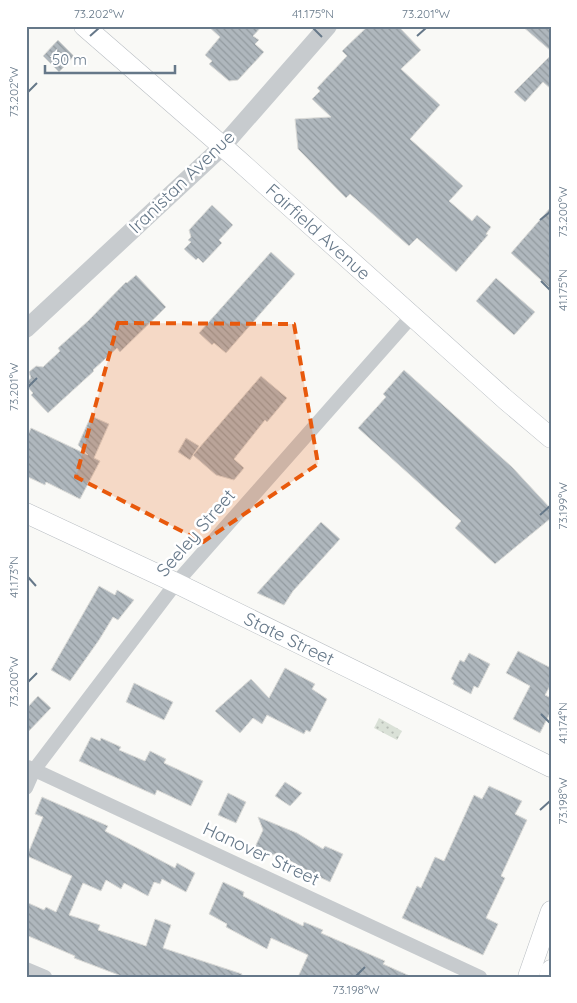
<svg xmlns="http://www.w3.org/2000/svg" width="577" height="1003" viewBox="0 0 577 1003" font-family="Quicksand,sans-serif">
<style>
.grass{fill:url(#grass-dots)}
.building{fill:url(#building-back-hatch);stroke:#dbdbd8}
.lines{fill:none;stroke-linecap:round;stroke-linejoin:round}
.secondary-casing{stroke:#b9bec3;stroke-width:21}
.minor{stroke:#c7cbce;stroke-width:14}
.tertiary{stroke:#c7cbce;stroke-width:18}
.secondary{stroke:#fff;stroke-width:20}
.marked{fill:#e8590c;fill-opacity:0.2;stroke:#e8590c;stroke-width:4;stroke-dasharray:10 6;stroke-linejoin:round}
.ticks{fill:none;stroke:#667889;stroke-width:2}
.labels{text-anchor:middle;stroke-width:5;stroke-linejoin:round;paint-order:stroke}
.street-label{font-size:18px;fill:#667889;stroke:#fff}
.neatline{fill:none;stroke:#667889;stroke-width:2}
.ticks-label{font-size:12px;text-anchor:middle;fill:#667889}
</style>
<defs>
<pattern id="grass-dots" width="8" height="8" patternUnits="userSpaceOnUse" patternTransform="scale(1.25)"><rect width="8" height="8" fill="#dae1d7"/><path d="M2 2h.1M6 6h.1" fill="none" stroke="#b5bbb4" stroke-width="1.8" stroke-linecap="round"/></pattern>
<pattern id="building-back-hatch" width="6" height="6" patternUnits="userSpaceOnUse" patternTransform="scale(1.25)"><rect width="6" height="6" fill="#afb7bd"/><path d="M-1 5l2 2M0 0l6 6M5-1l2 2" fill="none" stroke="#929a9f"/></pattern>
</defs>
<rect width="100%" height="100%" fill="#f9f9f6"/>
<path class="grass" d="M379,718L402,731L397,740L374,728Z"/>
<g class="building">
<path d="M208,26H262L253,36L259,40L255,44L264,52L238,80L229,81L209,64L212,61L205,55L220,37Z"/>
<path d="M368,26H398L421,50L401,69L440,105L410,139L463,186L449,201L472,221L477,215L491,227L486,234L488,235L456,272L417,238L409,246L350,194L346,198L298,149L295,119L331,117L312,99L320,91L317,88L347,56L342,51Z"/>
<path d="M522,26H551V51Z"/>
<path d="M58,40L74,56L59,72L43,56Z"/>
<path d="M551,55V89L543,82L525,102L514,92Z"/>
<path d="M212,205L233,225L219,240L222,243L203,263L198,258L196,260L184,249L191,242L188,240L191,237L189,230Z"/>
<path d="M551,207V289L511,253Z"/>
<path d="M271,252L295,274L226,353L214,343L212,345L199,333Z"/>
<path d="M136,275L166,307L120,352L117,348L93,370L94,371L48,413L31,395L33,393L26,385V382L31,378L29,372L36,366L43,367L59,352L60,351L58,348L88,321L126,282L127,283Z"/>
<path d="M496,278L535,312L514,335L476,301Z"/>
<path d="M404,370L512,467L551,509V518L495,564L455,528L461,521L358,428L386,397L383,394Z"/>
<path d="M261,376L287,398L267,422L265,420L234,459L244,468L234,480L216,475L193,455L190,460L178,452L186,438L199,446L193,455Z"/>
<path d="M91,416L109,424L94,458L100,461L80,499L46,482L45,485L26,476V439L31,428L88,455L78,445Z"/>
<path d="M321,522L340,539L293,591L284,605L257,593Z"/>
<path d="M99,586L115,595L117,590L134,600L118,620L113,617L99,640L70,681L51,670Z"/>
<path d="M518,651L551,668V684L545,695L551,698V711L540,733L513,719L530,686L506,673Z"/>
<path d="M469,653L490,664L478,688L474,686L471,694L453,684L454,681L451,679L460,660L464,662Z"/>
<path d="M285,668L315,684L312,689L327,699L310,732L306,730L304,734L267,715L262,724L253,718L240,733L215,711L251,679L269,698Z"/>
<path d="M134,683L173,702L164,720L126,702Z"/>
<path d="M38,696L51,708L26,734V709Z"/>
<path d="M91,737L100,741L101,738L121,747L119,750L145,761L150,751L166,759L164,763L203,781L191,806L157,790L155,795L79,761Z"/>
<path d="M285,782L302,793L290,806L275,796Z"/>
<path d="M489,786L522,801L515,814L527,820L501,876L505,878L486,918L498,924L483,955L402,918L417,886L421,888L435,857L444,861L474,795L482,799Z"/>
<path d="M228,793L246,802L236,823L218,815Z"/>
<path d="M42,797L108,826L105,831L175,868L177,863L195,873L186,892L162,879L160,884L154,882L148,896L124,883L121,889L106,880L101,891L83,883L69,915L100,925L98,930L146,946L155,919L171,925L163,948L242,974L241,977H124L74,958L75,956L26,935V902L44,910L46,907L56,912L72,876L27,856L43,817L35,814Z"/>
<path d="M258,817L297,833L323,849L325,846L343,854L330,882L313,874L277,853L273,855L255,847L263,830Z"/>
<path d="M223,882L244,892L243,896L303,926L304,922L323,930L321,933L385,961L383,964L412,977H298L308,955L271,938L267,949L226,927L227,924L209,914Z"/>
</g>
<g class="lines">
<defs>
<g id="secondary">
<path d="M84,26L237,159L506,400L551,438"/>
<path d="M26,513L176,583L551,767"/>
<path d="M528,977L551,911"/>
<path d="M549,977L551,970"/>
</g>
</defs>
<use href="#secondary" class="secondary-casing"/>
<g class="minor">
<path d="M28,767L480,977"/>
<path d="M26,788L34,770L176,583L412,316"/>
<path d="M26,969L45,977"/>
</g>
<path class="tertiary" d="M26,329L222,147L328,26"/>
<use href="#secondary" class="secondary"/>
</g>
<path class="marked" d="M118,323L294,324L318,464L203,542L76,477Z"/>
<path class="ticks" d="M313,28L322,37M90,36L99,28M417,36L426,28M28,92L37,83M540,220L550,212M541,281L550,290M28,387L37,378M540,515L550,506M28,577L36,586M28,682L37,673M541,714L550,723M540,810L550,801M356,976L365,967"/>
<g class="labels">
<g class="street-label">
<text transform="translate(182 182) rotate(-44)" y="6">Iranistan Avenue</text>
<text transform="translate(318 232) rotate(42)" y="6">Fairfield Avenue</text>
<text transform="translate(196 533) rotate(-49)" y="6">Seeley Street</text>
<text transform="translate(289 639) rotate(26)" y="6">State Street</text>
<text transform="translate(261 854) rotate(25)" y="6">Hanover Street</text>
</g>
</g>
<rect width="577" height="1003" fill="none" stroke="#ffffff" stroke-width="55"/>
<path d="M45 65v8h130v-8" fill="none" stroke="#667889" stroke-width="2.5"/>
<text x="52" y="65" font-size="15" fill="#667889" stroke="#ffffff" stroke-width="4" paint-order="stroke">50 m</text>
<rect x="28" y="28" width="522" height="948" class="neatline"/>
<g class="ticks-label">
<text x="99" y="18">73.202°W</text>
<text x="313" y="18">41.175°N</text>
<text x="426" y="18">73.201°W</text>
<text transform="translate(14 92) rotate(-90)" y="4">73.202°W</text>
<text transform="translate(563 212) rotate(-90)" y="4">73.200°W</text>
<text transform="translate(563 290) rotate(-90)" y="4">41.175°N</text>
<text transform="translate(14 387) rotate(-90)" y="4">73.201°W</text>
<text transform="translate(563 506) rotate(-90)" y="4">73.199°W</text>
<text transform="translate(14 577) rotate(-90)" y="4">41.173°N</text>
<text transform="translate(14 682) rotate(-90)" y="4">73.200°W</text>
<text transform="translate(563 723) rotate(-90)" y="4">41.174°N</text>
<text transform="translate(563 801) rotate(-90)" y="4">73.198°W</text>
<text x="356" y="994">73.198°W</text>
</g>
</svg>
